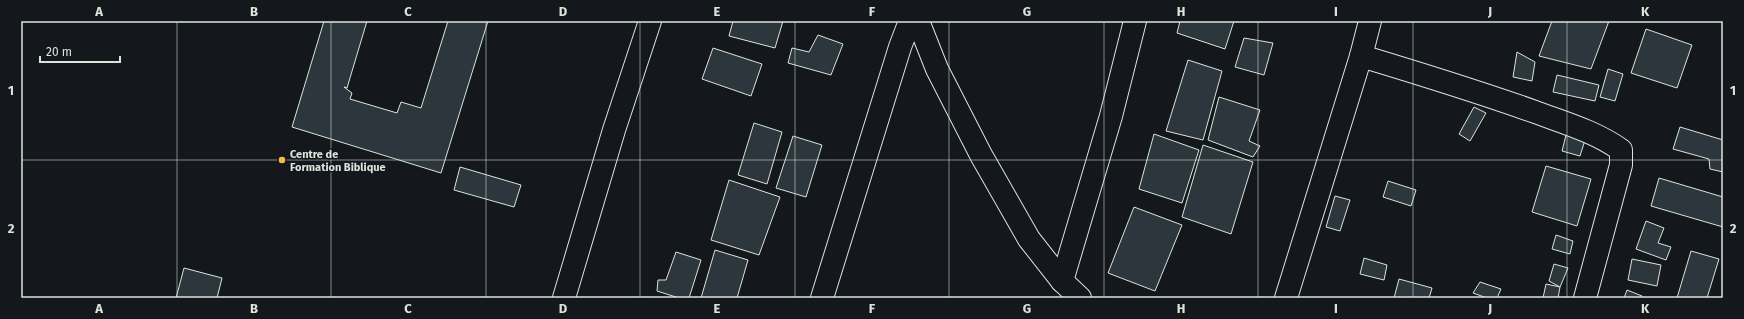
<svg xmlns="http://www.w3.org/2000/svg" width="1744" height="319" viewBox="0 0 1744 319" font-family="'Fira Sans',sans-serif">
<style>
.building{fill:#2c363c;stroke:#d8e6dc}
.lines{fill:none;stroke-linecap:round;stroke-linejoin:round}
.minor-casing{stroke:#d8e6dc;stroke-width:24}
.minor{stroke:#14181c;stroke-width:22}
.grid{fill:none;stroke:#d8e6dc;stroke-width:1;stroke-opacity:0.55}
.poi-dot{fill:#ffb74d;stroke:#14181c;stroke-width:1.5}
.labels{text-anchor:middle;stroke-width:3;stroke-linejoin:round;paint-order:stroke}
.poi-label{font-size:11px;font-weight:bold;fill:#d8e6dc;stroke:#14181c;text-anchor:start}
.neatline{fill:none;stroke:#d8e6dc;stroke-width:1.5}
.grid-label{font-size:13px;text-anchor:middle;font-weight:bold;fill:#d8e6dc}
</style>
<rect width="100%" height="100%" fill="#14181c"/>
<g class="building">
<path d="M324,21H367L347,88L344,87L352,93L350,99L397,113L401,102L421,108L448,21H488L441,173L292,127Z"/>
<path d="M733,21H783L775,48L729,36Z"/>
<path d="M1180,21H1234L1225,49L1177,33Z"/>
<path d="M1552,21H1609L1591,69L1539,56Z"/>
<path d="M1646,29L1692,45L1677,88L1631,73Z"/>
<path d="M818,35L843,44L831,75L788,63L792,48L809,52Z"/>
<path d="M1244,38L1273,43L1264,75L1235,67Z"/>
<path d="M713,48L762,64L751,96L702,79Z"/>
<path d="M1517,52L1535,62L1532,81L1513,77Z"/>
<path d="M1188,60L1222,71L1203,140L1166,131Z"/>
<path d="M1608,69L1623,74L1615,101L1600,97Z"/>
<path d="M1557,75L1599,85L1595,101L1553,92Z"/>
<path d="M1219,97L1260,110L1249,141L1260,146L1253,157L1208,140Z"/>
<path d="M1474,107L1486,113L1470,141L1459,134Z"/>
<path d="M754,123L782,132L767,184L738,175Z"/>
<path d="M1680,127L1723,140V172L1710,169L1709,159L1673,149Z"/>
<path d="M1154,134L1199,150L1182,203L1139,189Z"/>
<path d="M1566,135L1585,140L1580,156L1562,151Z"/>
<path d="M793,136L822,145L806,197L776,188Z"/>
<path d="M1203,145L1253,162L1231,234L1182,217Z"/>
<path d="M1546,166L1591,179L1577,226L1532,212Z"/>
<path d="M460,167L521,185L514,207L454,190Z"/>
<path d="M1659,178L1723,197V227L1651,206Z"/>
<path d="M729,180L780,197L759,255L711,240Z"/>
<path d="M1388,181L1416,190L1411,206L1383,197Z"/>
<path d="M1335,196L1350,200L1340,231L1326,227Z"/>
<path d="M1134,207L1182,225L1155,291L1108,273Z"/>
<path d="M1646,221L1664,228L1658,243L1671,247L1666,260L1636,249Z"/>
<path d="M1556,235L1573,241L1570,254L1552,249Z"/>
<path d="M715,250L748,260L737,298H701Z"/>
<path d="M1691,251L1719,259L1707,298H1677Z"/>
<path d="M676,252L701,260L689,298H679L657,291L658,280H666Z"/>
<path d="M1364,258L1387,265L1384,280L1360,274Z"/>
<path d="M1632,259L1661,265L1657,286L1628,280Z"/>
<path d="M1554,264L1568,268L1560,287L1549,281Z"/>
<path d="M184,268L222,278L217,298H176Z"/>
<path d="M1399,279L1432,288L1429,298H1394Z"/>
<path d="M1480,282L1501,289L1497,298H1487L1473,293Z"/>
<path d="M1546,284L1560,287L1558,298H1543Z"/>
<path d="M1627,290L1642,296L1641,298H1624Z"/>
</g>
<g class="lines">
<defs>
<g id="minor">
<path d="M918,21L937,69L981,155L1029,239L1062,281L1080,298"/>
<path d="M1361,56C1421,74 1479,92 1538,113C1565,123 1596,132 1621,150V165L1585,298"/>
<path d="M1062,281L1111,116L1135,21"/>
<path d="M564,298L614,130L650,21"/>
<path d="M822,298L900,47L910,21"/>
<path d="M1286,298L1361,56L1370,21"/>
</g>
</defs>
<use href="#minor" class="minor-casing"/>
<use href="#minor" class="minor"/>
</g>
<path class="grid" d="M177,21V298M331,21V298M486,21V298M640,21V298M795,21V298M949,21V298M1104,21V298M1258,21V298M1413,21V298M1567,21V298M21,160H1723"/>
<circle class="poi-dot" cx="282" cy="160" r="4"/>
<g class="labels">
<g class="poi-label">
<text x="290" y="158">Centre de<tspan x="290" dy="13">Formation Biblique</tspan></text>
</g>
</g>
<rect width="1744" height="319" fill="none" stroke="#14181c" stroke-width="44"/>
<path d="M40 56v6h80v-6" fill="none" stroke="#d8e6dc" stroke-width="2"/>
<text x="46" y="56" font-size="12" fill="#d8e6dc" stroke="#14181c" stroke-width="3" paint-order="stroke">20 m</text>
<rect x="22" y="22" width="1700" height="275" class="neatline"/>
<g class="grid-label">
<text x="99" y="16">A</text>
<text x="254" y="16">B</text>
<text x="408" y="16">C</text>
<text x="563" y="16">D</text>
<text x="717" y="16">E</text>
<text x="872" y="16">F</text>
<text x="1027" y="16">G</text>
<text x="1181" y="16">H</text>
<text x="1336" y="16">I</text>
<text x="1490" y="16">J</text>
<text x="1645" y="16">K</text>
<text x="11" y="95">1</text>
<text x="1733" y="95">1</text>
<text x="11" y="233">2</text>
<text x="1733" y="233">2</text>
<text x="99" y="313">A</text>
<text x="254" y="313">B</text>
<text x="408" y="313">C</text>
<text x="563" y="313">D</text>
<text x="717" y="313">E</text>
<text x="872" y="313">F</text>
<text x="1027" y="313">G</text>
<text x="1181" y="313">H</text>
<text x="1336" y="313">I</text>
<text x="1490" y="313">J</text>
<text x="1645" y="313">K</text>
</g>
</svg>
